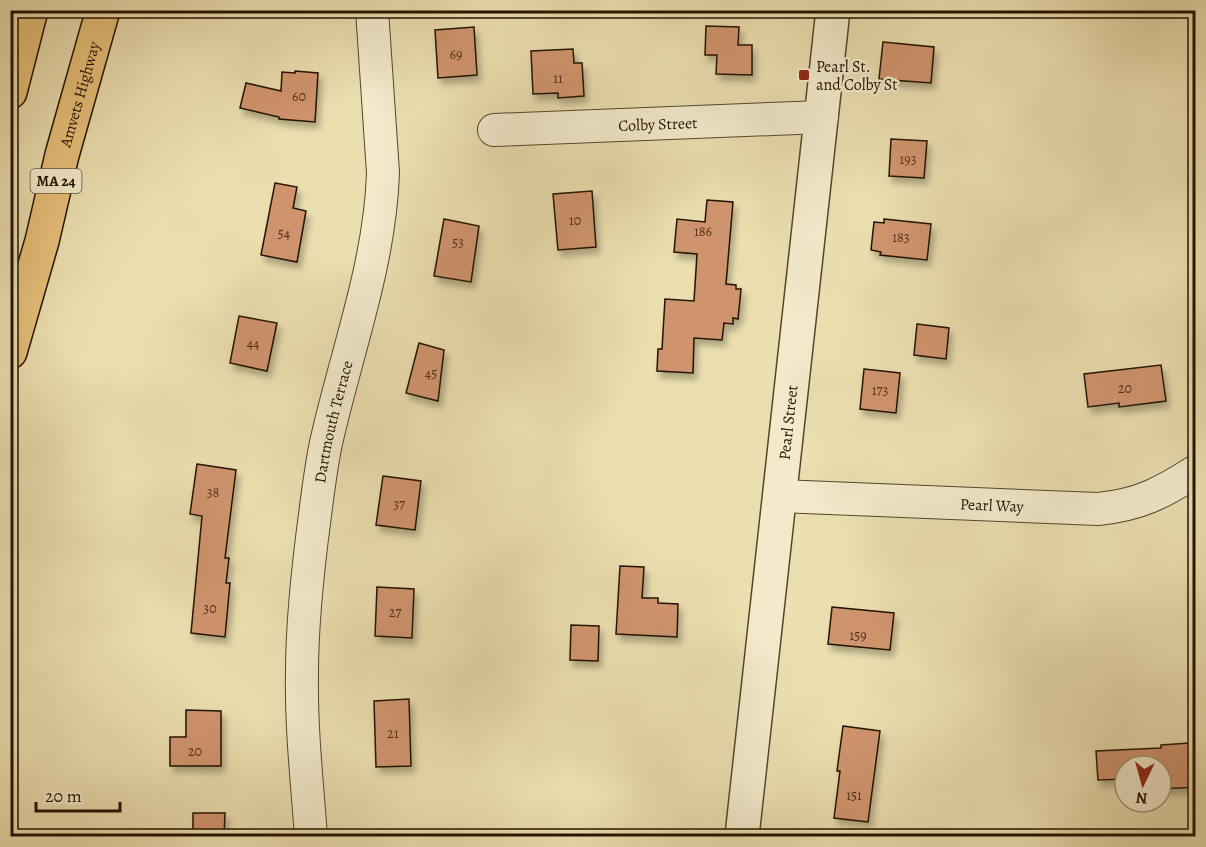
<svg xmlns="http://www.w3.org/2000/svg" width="1206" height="847" viewBox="0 0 1206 847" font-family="Alegreya,serif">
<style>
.building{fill:#cf946d;stroke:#241300;stroke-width:1.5;filter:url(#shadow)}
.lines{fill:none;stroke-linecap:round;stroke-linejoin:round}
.minor-casing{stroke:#56462c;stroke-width:34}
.tertiary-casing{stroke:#56462c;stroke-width:36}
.motorway-casing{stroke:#241300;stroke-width:36}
.minor{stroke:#f2eacb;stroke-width:32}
.tertiary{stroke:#f2eacb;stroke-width:33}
.motorway{stroke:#e6bf78;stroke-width:33}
.poi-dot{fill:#8f2418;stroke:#f2eacb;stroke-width:2}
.labels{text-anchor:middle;stroke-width:5;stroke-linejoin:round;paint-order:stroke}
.number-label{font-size:14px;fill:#4f331b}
.shield{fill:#f2eacb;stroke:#62543d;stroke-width:1.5}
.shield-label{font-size:15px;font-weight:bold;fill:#241300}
.poi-label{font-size:16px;fill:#241300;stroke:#f2eacb;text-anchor:start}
.street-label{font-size:16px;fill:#241300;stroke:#f2eacb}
</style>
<defs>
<filter id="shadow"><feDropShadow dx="3.5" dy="6" stdDeviation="3" flood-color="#0004"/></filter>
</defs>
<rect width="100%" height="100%" fill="#ebdeaf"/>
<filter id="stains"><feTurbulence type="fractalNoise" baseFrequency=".00333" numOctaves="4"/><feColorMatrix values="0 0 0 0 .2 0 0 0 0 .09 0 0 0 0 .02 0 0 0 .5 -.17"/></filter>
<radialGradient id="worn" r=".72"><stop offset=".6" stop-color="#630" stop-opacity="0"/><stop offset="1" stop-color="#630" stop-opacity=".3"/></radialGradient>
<g class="building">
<path d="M706,26L739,27L738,45H752V75L716,74L717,55H705Z"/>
<path d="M474,27L477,75L438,78L435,30Z"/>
<path d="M883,42L934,47L931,83L879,79Z"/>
<path d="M573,49L574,63H582L584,96L558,98V93L533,94L531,51Z"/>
<path d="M295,71L318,73L315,122L279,119V117L240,108L246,83L281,91L282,72L295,73Z"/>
<path d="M891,139L927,141L924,178L889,176Z"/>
<path d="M275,183L297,187L293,208L306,211L297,262L261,255Z"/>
<path d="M592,191L596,247L558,250L553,194Z"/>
<path d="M707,200L733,202L726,284L736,285V289H741L738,319L733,318V324L724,323L722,340L694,338L693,373L657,371L658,349H662L665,299L694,301L697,254L674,252L677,219L705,222Z"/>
<path d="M444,219L479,226L471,282L434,276Z"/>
<path d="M884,219L931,224L927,260L880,255L881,252L871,250L874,222L884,223Z"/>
<path d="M239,316L277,323L267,371L230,363Z"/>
<path d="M917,324L949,328L946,359L914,355Z"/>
<path d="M419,343L444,350L438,401L406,393Z"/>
<path d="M1161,365L1166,401L1119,407V403L1088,407L1084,374Z"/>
<path d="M864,369L900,373L896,413L860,409Z"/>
<path d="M197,464L236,470L225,558H229L226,583H230L225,637L191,633L202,516L190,514Z"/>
<path d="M383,476L421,481L415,530L376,525Z"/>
<path d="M620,566L644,567L642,598H658V603L678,604L677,637L616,634Z"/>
<path d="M377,587L414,589L412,638L375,636Z"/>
<path d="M832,607L894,613L890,650L828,644Z"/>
<path d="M571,625L599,626L598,661L570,660Z"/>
<path d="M409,699L411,766L376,767L374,701Z"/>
<path d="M186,710L221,711V766H170V737H186Z"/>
<path d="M843,726L880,731L868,822L834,818L840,771H837Z"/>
<path d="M1189,743L1190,755H1194L1196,787L1161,789V766H1125V779L1098,780L1096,751L1161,748V745Z"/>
<path d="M193,813H225L224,837H193Z"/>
</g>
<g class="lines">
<defs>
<g id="minor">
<path id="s1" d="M494,130L822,117"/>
<path id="s2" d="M780,496L1098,509C1139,505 1162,493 1196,471"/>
<path id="s3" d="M311,836C307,782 301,728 302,673C302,620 308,567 315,515C318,491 321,467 326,443C346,353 380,265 383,173L372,10"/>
</g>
<g id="tertiary">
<path id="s4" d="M742,836L833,10"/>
</g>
<g id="motorway">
<path d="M10,92L31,10"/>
<path id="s5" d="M10,352L42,241L62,155L103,10"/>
</g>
</defs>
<use href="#minor" class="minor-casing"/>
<use href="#tertiary" class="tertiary-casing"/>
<use href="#motorway" class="motorway-casing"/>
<use href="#minor" class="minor"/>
<use href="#tertiary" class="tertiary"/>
<use href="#motorway" class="motorway"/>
</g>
<rect class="poi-dot" x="798" y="69" width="12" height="12" rx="3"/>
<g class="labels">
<g class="number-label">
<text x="456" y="59">69</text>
<text x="558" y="83">11</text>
<text x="299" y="101">60</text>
<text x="908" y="164">193</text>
<text x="575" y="225">10</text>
<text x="703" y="236">186</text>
<text x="284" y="238">54</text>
<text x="901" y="242">183</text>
<text x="458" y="247">53</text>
<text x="253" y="348">44</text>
<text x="431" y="378">45</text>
<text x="1125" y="393">20</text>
<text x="880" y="395">173</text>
<text x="213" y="497">38</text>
<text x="399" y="509">37</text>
<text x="210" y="613">30</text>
<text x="395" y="617">27</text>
<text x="858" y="640">159</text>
<text x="393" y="738">21</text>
<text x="195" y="756">20</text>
<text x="854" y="800">151</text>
</g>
<rect class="shield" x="30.5" y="169" width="51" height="24" rx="4.5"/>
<g class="shield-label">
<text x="56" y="186">MA 24</text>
</g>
<g class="poi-label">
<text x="816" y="72">Pearl St.<tspan x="816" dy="18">and Colby St</tspan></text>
</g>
<g class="street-label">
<text dy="6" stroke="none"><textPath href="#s5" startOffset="267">Amvets Highway</textPath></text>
<text dy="6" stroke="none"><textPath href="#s1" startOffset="164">Colby Street</textPath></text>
<text dy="6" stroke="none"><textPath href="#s3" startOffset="417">Dartmouth Terrace</textPath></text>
<text dy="6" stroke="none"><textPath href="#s4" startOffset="416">Pearl Street</textPath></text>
<text dy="6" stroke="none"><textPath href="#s2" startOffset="212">Pearl Way</textPath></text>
</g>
</g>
<rect width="1206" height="847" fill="none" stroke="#ebdeaf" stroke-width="36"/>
<rect x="12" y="12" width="1182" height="823" fill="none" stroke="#241300" stroke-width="3"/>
<rect x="18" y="18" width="1170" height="811" fill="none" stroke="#241300" stroke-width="1.5"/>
<g transform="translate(1143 784) rotate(185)"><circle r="28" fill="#f2eacb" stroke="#a0947a" stroke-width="1.5"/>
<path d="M0-4.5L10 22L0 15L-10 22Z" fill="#8f2418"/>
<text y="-9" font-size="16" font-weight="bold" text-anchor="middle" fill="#241300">N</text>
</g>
<path d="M36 802v9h84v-9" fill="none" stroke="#241300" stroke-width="3"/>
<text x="45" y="802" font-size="18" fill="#241300" stroke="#f2eacb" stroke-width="4.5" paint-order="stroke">20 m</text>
<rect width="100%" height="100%" filter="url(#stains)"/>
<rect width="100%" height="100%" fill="url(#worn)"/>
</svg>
